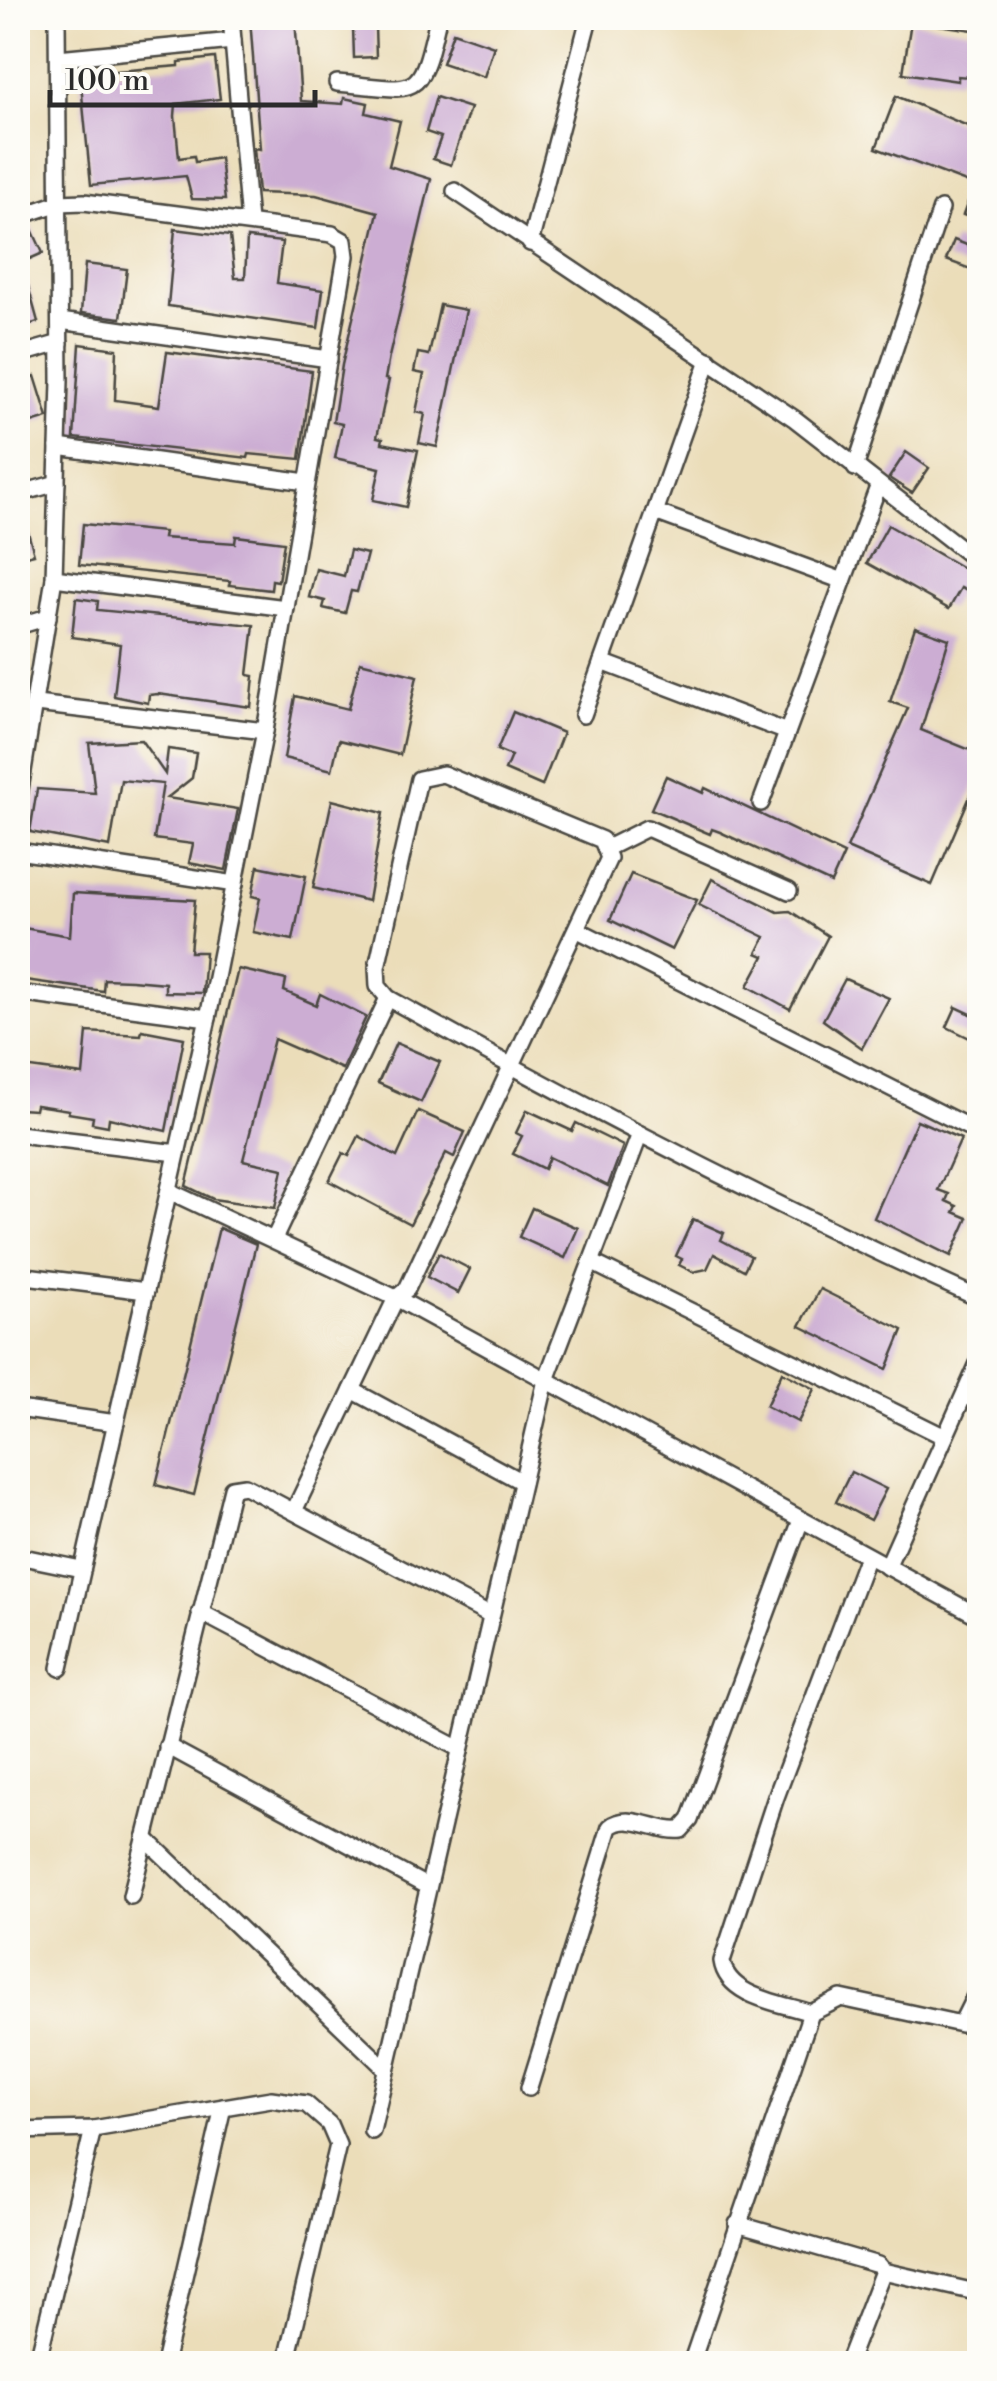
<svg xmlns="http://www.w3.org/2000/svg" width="997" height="2381" viewBox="0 0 997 2381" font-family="'Libre Bodoni',serif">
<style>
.building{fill:#ccadd3}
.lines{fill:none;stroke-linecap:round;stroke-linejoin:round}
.street-casing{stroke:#484640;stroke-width:20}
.street{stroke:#fff;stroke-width:15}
</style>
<rect width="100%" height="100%" fill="#fdfcf7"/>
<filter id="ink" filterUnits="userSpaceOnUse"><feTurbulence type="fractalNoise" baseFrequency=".01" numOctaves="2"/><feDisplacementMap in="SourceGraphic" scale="20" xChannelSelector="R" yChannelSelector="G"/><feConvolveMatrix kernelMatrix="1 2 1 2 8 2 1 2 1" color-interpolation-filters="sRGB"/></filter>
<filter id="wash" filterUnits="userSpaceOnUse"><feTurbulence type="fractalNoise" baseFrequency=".0048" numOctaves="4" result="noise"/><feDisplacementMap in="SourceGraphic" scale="40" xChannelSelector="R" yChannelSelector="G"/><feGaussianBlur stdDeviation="2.25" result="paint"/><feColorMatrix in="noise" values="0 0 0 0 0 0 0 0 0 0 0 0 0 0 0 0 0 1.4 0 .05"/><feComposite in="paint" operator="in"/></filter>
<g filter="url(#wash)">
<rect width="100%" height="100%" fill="#ebddb9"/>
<g id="blocks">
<g class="building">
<path d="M250,18H295L301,101L343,104L344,98L368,103L366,113L400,121L389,166L431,179L389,357L385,379L389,380L377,437L383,438L382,443L418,450L406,507L373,500L380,468L335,458L342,424L333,422L342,365L378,212L316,195L258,193L254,148L260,149Z"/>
<path d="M911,21L980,31V78L958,76V81L903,73Z"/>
<path d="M375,26L376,57L354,58L353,27Z"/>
<path d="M453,32L494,46L484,77L442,63Z"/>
<path d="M215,58L220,99L176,104L175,116L179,158L194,156L195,162L220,158L225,200L192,199L186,176L91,185L80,74L179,66V62Z"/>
<path d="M896,96L980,131V221L963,215L974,185L876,148Z"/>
<path d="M436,97L470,108L451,165L433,159L441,137L426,132Z"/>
<path d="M30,225L43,253L18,264H22L38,322L18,328V228Z"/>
<path d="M175,229L230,236L235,278H245L247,238L282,242L277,283L323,290L318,328L168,306Z"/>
<path d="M954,240L980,250L973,270L946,260Z"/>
<path d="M85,264L127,269L121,318L81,313Z"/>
<path d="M440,305L466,310L437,447L419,443L425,414L416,412L424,374L414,372L418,353L429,355Z"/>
<path d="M80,344L117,349L115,400L159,406L167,352L312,371L300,459L249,454L248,458L74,438Z"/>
<path d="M35,376L48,418L18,427V382Z"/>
<path d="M906,452L929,468L912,493L889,478Z"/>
<path d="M18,510H22L34,554L18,558Z"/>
<path d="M83,524L164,532L163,538L235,543L236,536L284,542L278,581L272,580L271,590L229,585L230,581L79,565Z"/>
<path d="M888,525L980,578V598L961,588L949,609L867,563Z"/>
<path d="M350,550L367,554L357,592L351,591L345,613L323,608L325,601L309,597L316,569L344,576Z"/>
<path d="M76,598L98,601L97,610L254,625L248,675L254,676L251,707L158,694L149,695L148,703L114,696L120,644L72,637Z"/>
<path d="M915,627L949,639L921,730L980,754V773L932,885L847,848L908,708L890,702Z"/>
<path d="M360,662L417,676L400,755L339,740L332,770L284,758L295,696L348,709Z"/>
<path d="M513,712L563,733L542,786L505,770L511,756L497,750Z"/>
<path d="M141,740L165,774L168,749L196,753L192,778L167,798L238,809L226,870L189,863L193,844L154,839L163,784L121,780L110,847L30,832L37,789L95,793L89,743Z"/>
<path d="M666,776L703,793L705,788L844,854L831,883L720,832L712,829L710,834L651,809Z"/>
<path d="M332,800L383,813L368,901L313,888Z"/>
<path d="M258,866L306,876L293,940L253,932L260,898L252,896Z"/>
<path d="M631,874L697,900L672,950L610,920Z"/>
<path d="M712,879L778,912L790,911L828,936L790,1009L748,986L764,956L757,953L765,937L699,905Z"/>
<path d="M73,893L195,900L190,952H205L202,993L165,992V983L131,980L104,979L103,991L18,979V927L70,936Z"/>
<path d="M238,969L286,980L284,991L316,1005L320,994L366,1017L342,1069L274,1039L243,1160L283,1169L275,1208L213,1199L186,1186Z"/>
<path d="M845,979L889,998L862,1048L823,1020Z"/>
<path d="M956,1007L980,1018V1043L947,1027Z"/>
<path d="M142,1030L184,1038L166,1131L109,1118L108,1126L92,1123L93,1117L68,1113L69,1110L36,1105L35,1110L19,1109L23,1067L83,1075L87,1032L141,1035Z"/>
<path d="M396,1043L440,1062L421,1102L378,1083Z"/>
<path d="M527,1110L572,1131L576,1123L623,1146L608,1186L549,1157L544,1169L513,1154L522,1136L516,1133Z"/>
<path d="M418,1111L465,1132L454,1157L446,1153L410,1224L329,1181L343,1153L349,1156L359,1136L397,1157Z"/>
<path d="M917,1120L961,1139L938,1190L949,1194L946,1201L957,1206L954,1212L968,1218L951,1256L874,1218Z"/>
<path d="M532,1208L578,1228L565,1258L519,1237Z"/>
<path d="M693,1219L724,1233L721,1240L751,1256L744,1270L714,1254L707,1269L693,1272L679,1265L682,1259L676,1256Z"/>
<path d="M219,1228L256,1244L194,1495L156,1485Z"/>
<path d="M439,1253L470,1269L458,1293L427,1277Z"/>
<path d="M820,1289L903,1330L887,1369L800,1326Z"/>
<path d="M782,1372L815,1389L798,1422L766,1406Z"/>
<path d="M851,1472L886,1489L870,1520L836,1502Z"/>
</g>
</g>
</g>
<g filter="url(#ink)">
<use href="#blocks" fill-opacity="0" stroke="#484640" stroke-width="2.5"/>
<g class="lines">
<defs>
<g id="street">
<path d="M231,18L249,222"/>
<path d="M58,58L233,41"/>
<path d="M337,83C419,90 419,102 438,18"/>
<path d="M455,191L795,419L980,563"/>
<path d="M18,217L59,203L84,202L332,234L344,241L346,256L265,731L208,1018L60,1668"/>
<path d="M530,243L589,18"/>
<path d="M60,321L329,359"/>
<path d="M18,355L60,343"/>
<path d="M58,447L306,482"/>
<path d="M855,468L941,209"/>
<path d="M18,494L57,483"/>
<path d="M655,512L843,581"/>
<path d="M54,578L286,608"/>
<path d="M18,626L48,617"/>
<path d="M602,662L787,732"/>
<path d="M36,704L265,731"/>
<path d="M583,715L709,360"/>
<path d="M18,802L54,578L60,381L57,18"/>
<path d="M761,803L878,487"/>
<path d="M609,847L647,828L789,891"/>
<path d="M18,851L235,884"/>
<path d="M578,930L980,1133"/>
<path d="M18,993L208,1018"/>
<path d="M18,1134L177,1153"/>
<path d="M169,1191L396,1298L407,1289L609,858L602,840L443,774L419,779L377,967L378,986L388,998C581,1106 778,1208 980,1299"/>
<path d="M275,1237L388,998"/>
<path d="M591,1262L945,1437"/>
<path d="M18,1275L146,1291"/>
<path d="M352,1390L522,1482"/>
<path d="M18,1409L116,1423"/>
<path d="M294,1511L396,1298L980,1617"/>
<path d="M18,1556L81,1569"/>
<path d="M887,1567L980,1359"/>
<path d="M200,1612L460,1749"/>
<path d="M167,1746L428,1887"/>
<path d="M145,1838L386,2069"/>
<path d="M131,1896L232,1488L245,1486L491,1616"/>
<path d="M811,2013C781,2003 727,1997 722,1961L776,1797L867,1556"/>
<path d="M529,2088L610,1827C630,1811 658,1833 681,1830L690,1820L801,1520"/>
<path d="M18,2131L93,2129L271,2099L306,2104L329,2124L338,2145L286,2364"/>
<path d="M372,2131L546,1380L640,1134"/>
<path d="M737,2224L878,2265L883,2271L847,2364"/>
<path d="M883,2271L980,2293"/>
<path d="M37,2364L93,2129"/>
<path d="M164,2364L223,2107"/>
<path d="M691,2364L811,2013L841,1998L961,2024L980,1986"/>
</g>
</defs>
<use href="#street" class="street-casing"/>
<use href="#street" class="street"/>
</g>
</g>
<rect width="997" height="2381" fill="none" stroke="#fdfcf7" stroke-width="60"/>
<path d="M50 90v15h265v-15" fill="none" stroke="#2b2b2b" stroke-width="5"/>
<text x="65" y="90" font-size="30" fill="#2b2b2b" stroke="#fdfcf7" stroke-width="8" paint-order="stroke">100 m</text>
</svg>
